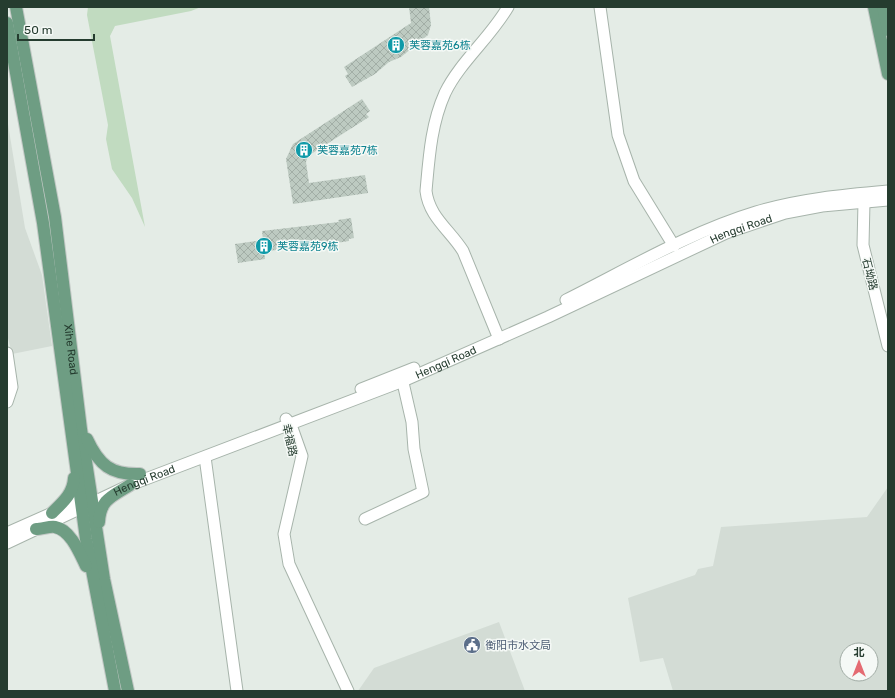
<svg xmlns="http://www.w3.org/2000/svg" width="895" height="698" viewBox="0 0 895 698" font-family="Rubik,'Noto Sans SC',sans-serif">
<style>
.built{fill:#d3dcd5;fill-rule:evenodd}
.garden{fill:#c1dbc0}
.building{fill:url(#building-cross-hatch)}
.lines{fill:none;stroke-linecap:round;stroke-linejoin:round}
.minor-casing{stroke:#a7b4ab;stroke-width:13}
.major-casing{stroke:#c2c8c5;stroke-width:14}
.minor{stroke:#fff;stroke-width:11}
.major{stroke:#6e9d83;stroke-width:12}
.labels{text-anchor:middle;stroke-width:3;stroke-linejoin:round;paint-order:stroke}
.culture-label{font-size:11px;fill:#0d838f;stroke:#f5f9f6;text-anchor:start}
.street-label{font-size:11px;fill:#253c2f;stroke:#f5f9f6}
.service-label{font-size:11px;fill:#4e5e75;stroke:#f5f9f6;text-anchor:start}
</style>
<defs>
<pattern id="building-cross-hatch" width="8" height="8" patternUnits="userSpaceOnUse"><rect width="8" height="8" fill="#bdcac1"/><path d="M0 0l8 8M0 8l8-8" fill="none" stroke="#a2aea6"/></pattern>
</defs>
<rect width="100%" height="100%" fill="#e4ece6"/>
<g class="built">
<path d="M7,118L25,228L42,275L52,346L12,354L7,334Z"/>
<path d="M888,487V691H673L663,658L640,662L628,598L695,575L698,569L713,566L721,527L867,517ZM847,650H871V674H847Z"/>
<path d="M499,622L525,691H358L374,668Z"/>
</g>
<path class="garden" d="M88,7H201L191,11L115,26L110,36L145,227L132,198L112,169L106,139L108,125L87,15Z"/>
<g class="building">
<path d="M409,7H429L431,25L428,35L401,57L389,62L375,74L352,87L345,76L348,74L344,67L411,23Z"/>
<path d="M362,99L370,111L366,114L369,117L308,156L306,162L309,183L365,175L368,193L293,204L286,159L293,144Z"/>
<path d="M351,218L354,238L349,239V241L336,243V241L318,243L319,246L305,247V245L264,252L265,259L238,263L235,244L263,240L262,231L339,222L338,220Z"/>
</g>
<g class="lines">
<defs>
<g id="minor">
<path d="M600,7L618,135L634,181L674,246"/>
<path d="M864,202L863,245L888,346"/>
<path d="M566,300C628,269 690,232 756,212C799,199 843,195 888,191"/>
<path d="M499,339L463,251C450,230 429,217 426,191C429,158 431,124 445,93C460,62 490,38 508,7"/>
<path d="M7,353L12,387L7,402"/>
<path d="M361,389L414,368"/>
<path d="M286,419L291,425L302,456L284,534L289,564L348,691"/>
<path d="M205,457L237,691"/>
<path d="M365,519L423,492L414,449L412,422L401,374"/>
<path d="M7,533L86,498"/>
<path id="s1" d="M7,543L130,485L403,381L548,317L726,233L785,213L822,206L888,200"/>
</g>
<g id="major">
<path id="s2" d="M16,7L55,217L81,429L104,579L128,691"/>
<path d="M874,7L888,74"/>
<path d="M883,7L888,30"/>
<path d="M7,23L43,223L86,539L115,691"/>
<path d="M87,439C99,465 111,475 140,474"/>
<path d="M52,513C63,502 73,494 74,478"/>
<path d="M99,522C100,499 113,496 130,485"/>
<path d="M36,529C42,529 50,526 55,527C71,530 80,554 86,566"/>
</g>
</defs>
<use href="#minor" class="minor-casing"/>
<use href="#major" class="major-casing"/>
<use href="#minor" class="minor"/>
<use href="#major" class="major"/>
</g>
<defs>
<symbol id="building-disc" viewBox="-11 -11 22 22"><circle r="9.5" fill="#0f9aa8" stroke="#f5f9f6"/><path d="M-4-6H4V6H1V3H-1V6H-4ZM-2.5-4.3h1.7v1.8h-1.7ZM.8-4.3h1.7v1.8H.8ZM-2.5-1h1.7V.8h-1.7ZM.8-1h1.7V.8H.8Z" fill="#fff"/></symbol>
<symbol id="civic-disc" viewBox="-11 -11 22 22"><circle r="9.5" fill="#5c6f8a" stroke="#f5f9f6"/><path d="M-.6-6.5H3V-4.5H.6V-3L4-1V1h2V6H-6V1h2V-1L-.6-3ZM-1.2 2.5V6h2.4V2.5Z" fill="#fff"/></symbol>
</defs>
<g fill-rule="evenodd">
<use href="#building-disc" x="386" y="35" width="20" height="20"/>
<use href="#building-disc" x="294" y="140" width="20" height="20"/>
<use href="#building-disc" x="254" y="236" width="20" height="20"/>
<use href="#civic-disc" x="462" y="635" width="20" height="20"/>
</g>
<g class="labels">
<g class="culture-label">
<text x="409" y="49">芙蓉嘉苑6栋</text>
<text x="317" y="154">芙蓉嘉苑7栋</text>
<text x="277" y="250">芙蓉嘉苑9栋</text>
</g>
<g class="street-label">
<text dy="4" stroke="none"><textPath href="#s1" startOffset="799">Hengqi Road</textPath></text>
<text transform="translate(870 274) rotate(76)" y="4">石坳路</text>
<text dy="4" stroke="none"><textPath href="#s2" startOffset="347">Xihe Road</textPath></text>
<text dy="4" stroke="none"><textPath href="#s1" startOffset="475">Hengqi Road</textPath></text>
<text transform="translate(290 440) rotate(77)" y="4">幸福路</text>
<text dy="4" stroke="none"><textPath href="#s1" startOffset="151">Hengqi Road</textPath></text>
</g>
<g class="service-label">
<text x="485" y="649">衡阳市水文局</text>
</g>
</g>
<rect width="895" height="698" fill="none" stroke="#253c2f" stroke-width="16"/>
<g transform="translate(859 662)"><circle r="19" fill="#f5f9f6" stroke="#a2ada6"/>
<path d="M0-3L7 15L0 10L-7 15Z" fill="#e46b72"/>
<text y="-6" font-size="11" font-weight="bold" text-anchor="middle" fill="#253c2f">北</text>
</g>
<path d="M18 34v6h76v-6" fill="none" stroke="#253c2f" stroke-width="2"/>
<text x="24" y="34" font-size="12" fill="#253c2f" stroke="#f5f9f6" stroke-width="3" paint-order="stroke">50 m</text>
</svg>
